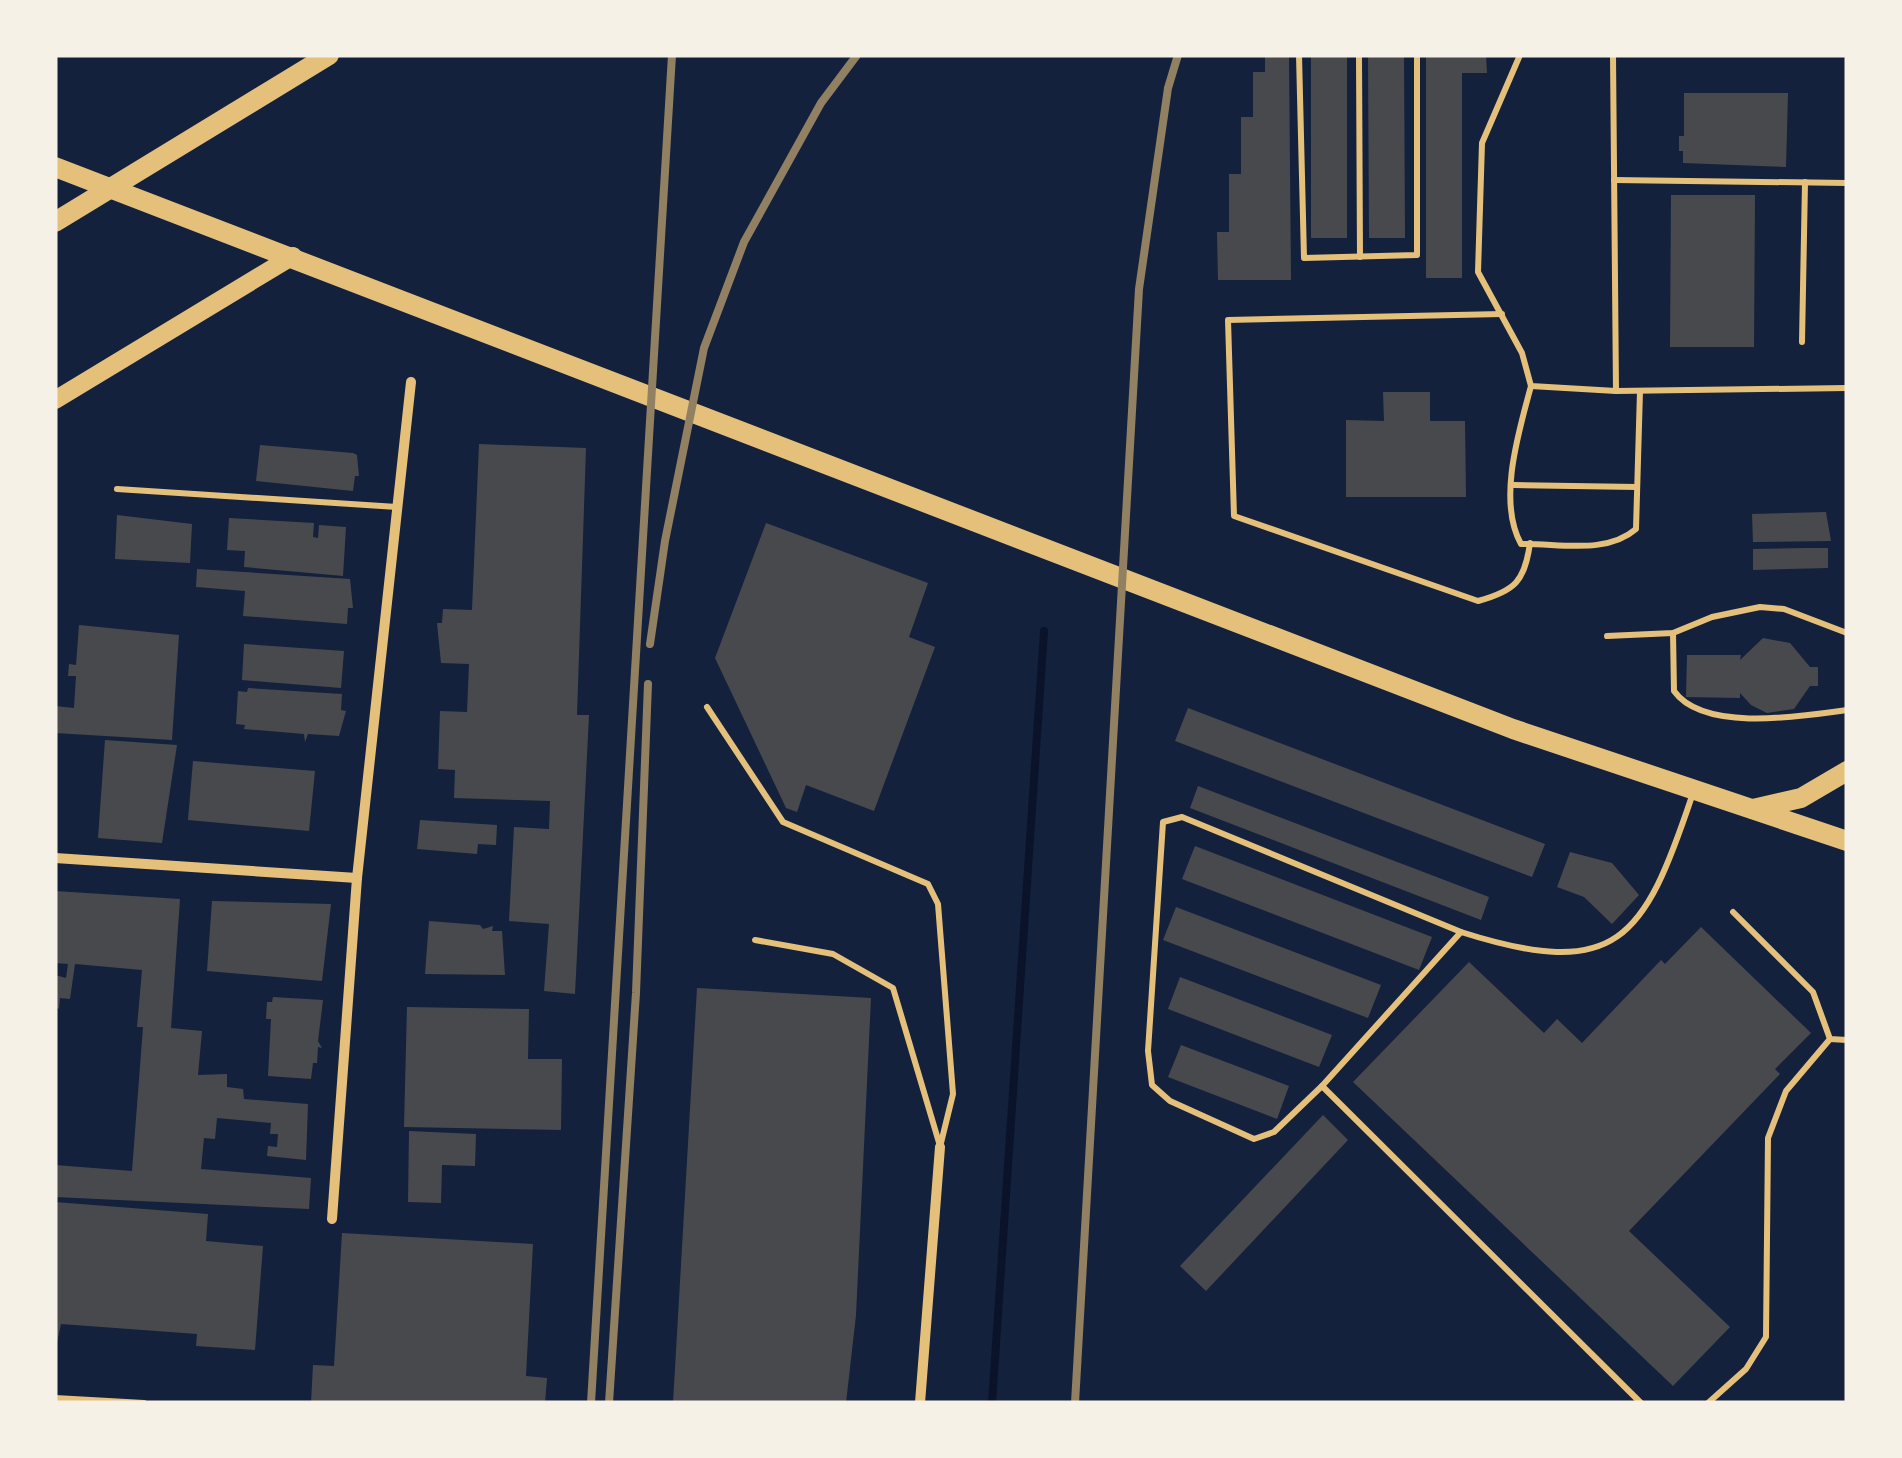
<svg xmlns="http://www.w3.org/2000/svg" width="1902" height="1458" viewBox="0 0 1902 1458" font-family="'Golos Text',sans-serif">
<style>
.lines{fill:none;stroke-linecap:round;stroke-linejoin:round}
.stream{stroke:#0b132b;stroke-width:8}
.building{fill:#48494c}
.service{stroke:#e5c07b;stroke-width:6}
.minor{stroke:#e5c07b;stroke-width:10}
.secondary{stroke:#e5c07b;stroke-width:18}
.primary{stroke:#e5c07b;stroke-width:20}
.rail{stroke:#918062;stroke-width:8}
</style>
<rect width="100%" height="100%" fill="#14213d"/>
<g class="lines">
<path class="stream" d="M992,1403L1044,631"/>
</g>
<g class="building">
<path d="M1265,55H1289L1291,280H1218L1217,232H1229V174H1241V117H1253V72H1265Z"/>
<rect x="1311" y="55" width="36" height="183"/>
<path d="M1368,55H1404L1405,238H1369Z"/>
<path d="M1426,55H1486L1487,73H1462V278H1426Z"/>
<path d="M1684,93H1788L1786,167L1683,163V151H1679V136H1684Z"/>
<path d="M1671,195H1755L1754,347H1670Z"/>
<path d="M1383,392H1430V421H1465L1466,497H1346V420L1384,421Z"/>
<path d="M479,444L586,448L577,715H589L575,994L544,991L549,924L509,921L514,827L549,829L550,801L454,798L455,770L438,769L440,711L467,712L469,664L441,663L437,623H442L443,609L472,610Z"/>
<path d="M260,445L353,453L357,455L359,476H355L353,491L256,481Z"/>
<path d="M1826,512L1831,541L1753,542L1752,514Z"/>
<path d="M117,515L192,524L190,563L115,559Z"/>
<path d="M229,518L314,523L313,537L318,538L319,525L346,527L343,576L244,567L245,551L227,550Z"/>
<path d="M766,523L928,583L909,637L935,647L874,811L806,785L797,812L786,808L715,658Z"/>
<path d="M1806,548H1828V568L1753,570V549Z"/>
<path d="M197,569L350,579L353,608H348L347,624L243,616L245,591L196,587Z"/>
<path d="M79,625L179,635L172,740L55,733V706L74,708L76,676H68L69,664L76,665Z"/>
<path d="M1763,638L1790,643L1810,667H1818V686H1810L1794,709L1767,713L1751,705L1740,693V698L1686,697L1687,655H1741L1740,660Z"/>
<path d="M244,644L344,651L341,688L242,680Z"/>
<path d="M248,688L342,694L341,710L346,711L339,736L308,734L305,742L304,734L244,729L245,725L236,724L238,691L247,692Z"/>
<path d="M1188,708L1545,844L1532,877L1175,741Z"/>
<path d="M105,740L177,745L162,843L98,838Z"/>
<path d="M193,761L315,771L309,831L188,820Z"/>
<path d="M1198,786L1489,897L1481,920L1190,808Z"/>
<path d="M420,820L497,825L496,845L478,844L477,854L417,849Z"/>
<path d="M1195,846L1432,937L1419,970L1182,879Z"/>
<path d="M1570,852L1612,863L1639,895L1612,924L1584,897L1557,887Z"/>
<path d="M55,891L180,899L171,1028L202,1031L198,1075L227,1074V1087L243,1089L244,1099L308,1104L306,1160L267,1156L268,1146L277,1147L278,1134H270L271,1123L217,1118L215,1139L204,1138L201,1169L311,1178L309,1209L55,1197V1165L132,1171L143,1027H137L142,970L75,964L70,999L60,998L59,1009L55,1007V975L66,978L68,964L55,963Z"/>
<path d="M212,901L331,904L322,981L207,971Z"/>
<path d="M1176,907L1381,985L1368,1018L1163,940Z"/>
<path d="M429,921L480,925L483,929L493,926L492,931H502L505,975L425,974Z"/>
<path d="M1701,927L1811,1033L1775,1069L1780,1074L1629,1231L1730,1327L1673,1386L1353,1082L1469,962L1544,1033L1557,1019L1582,1043L1661,960L1665,964Z"/>
<path d="M1180,977L1332,1035L1319,1067L1168,1009Z"/>
<path d="M697,988L871,998L856,1315L846,1403H673Z"/>
<path d="M273,997L323,1000L318,1041L322,1048L318,1047L317,1063H313L311,1079L268,1076L271,1019H266L267,1002H272Z"/>
<path d="M407,1007L529,1009L528,1059H562L561,1130L404,1127Z"/>
<path d="M1181,1045L1289,1086L1277,1119L1168,1077Z"/>
<path d="M1323,1115L1348,1140L1206,1291L1180,1266Z"/>
<path d="M409,1131L476,1134L475,1166L442,1165L441,1203L408,1202Z"/>
<path d="M55,1202L208,1214L206,1241L263,1246L255,1350L196,1346L197,1334L61,1324L55,1352Z"/>
<path d="M342,1233L533,1244L526,1376L547,1378L545,1403H311L313,1365L334,1366Z"/>
</g>
<g class="lines">
<g class="service">
<path d="M1299,55L1304,258L1417,255V55"/>
<path d="M1359,55L1360,257"/>
<path d="M1520,55L1482,143L1478,272L1522,353L1531,386L1616,391"/>
<path d="M1613,55L1616,391L1847,388"/>
<path d="M1614,180L1847,183"/>
<path d="M1502,314L1228,320L1234,516L1478,601C1515,591 1525,581 1530,543"/>
<path d="M1802,342L1805,182"/>
<path d="M1531,386C1519,431 1497,501 1521,544C1559,543 1606,555 1636,529L1640,391"/>
<path d="M1514,485L1637,487"/>
<path d="M117,489L397,507"/>
<path d="M1673,633L1674,691C1704,733 1803,716 1847,710"/>
<path d="M1607,636L1673,633L1712,617L1760,607L1784,609L1847,633"/>
<path d="M707,707L783,822L928,884L938,904L953,1094L940,1147"/>
<path d="M1733,912L1813,992L1830,1039L1847,1040"/>
<path d="M755,940L833,954L893,988L940,1146"/>
<path d="M1322,1086L1274,1132L1254,1139L1170,1101L1152,1085L1148,1051L1163,822L1182,817L1461,932"/>
<path d="M55,1398L144,1403"/>
<path d="M1641,1403L1322,1086L1461,932C1618,982 1644,939 1692,796"/>
<path d="M1708,1403L1746,1369L1766,1337L1768,1138L1786,1091L1830,1039"/>
</g>
<g class="minor">
<path d="M55,858L357,878"/>
<path d="M332,1219L357,878L411,382"/>
<path d="M920,1403L940,1147"/>
</g>
<path class="secondary" d="M55,400L293,256"/>
<g class="primary">
<path d="M55,167L1513,729L1847,841"/>
<path d="M55,222L329,55"/>
<path d="M1753,809L1801,798L1847,771"/>
</g>
<g class="rail">
<path d="M650,644L665,541L704,348L744,242L821,103L857,55"/>
<path d="M591,1403L672,55"/>
<path d="M609,1403L636,993L648,684"/>
<path d="M1075,1403L1139,289L1168,88L1178,55"/>
</g>
</g>
<rect width="1902" height="1458" fill="none" stroke="#f6f1e7" stroke-width="115"/>
</svg>
